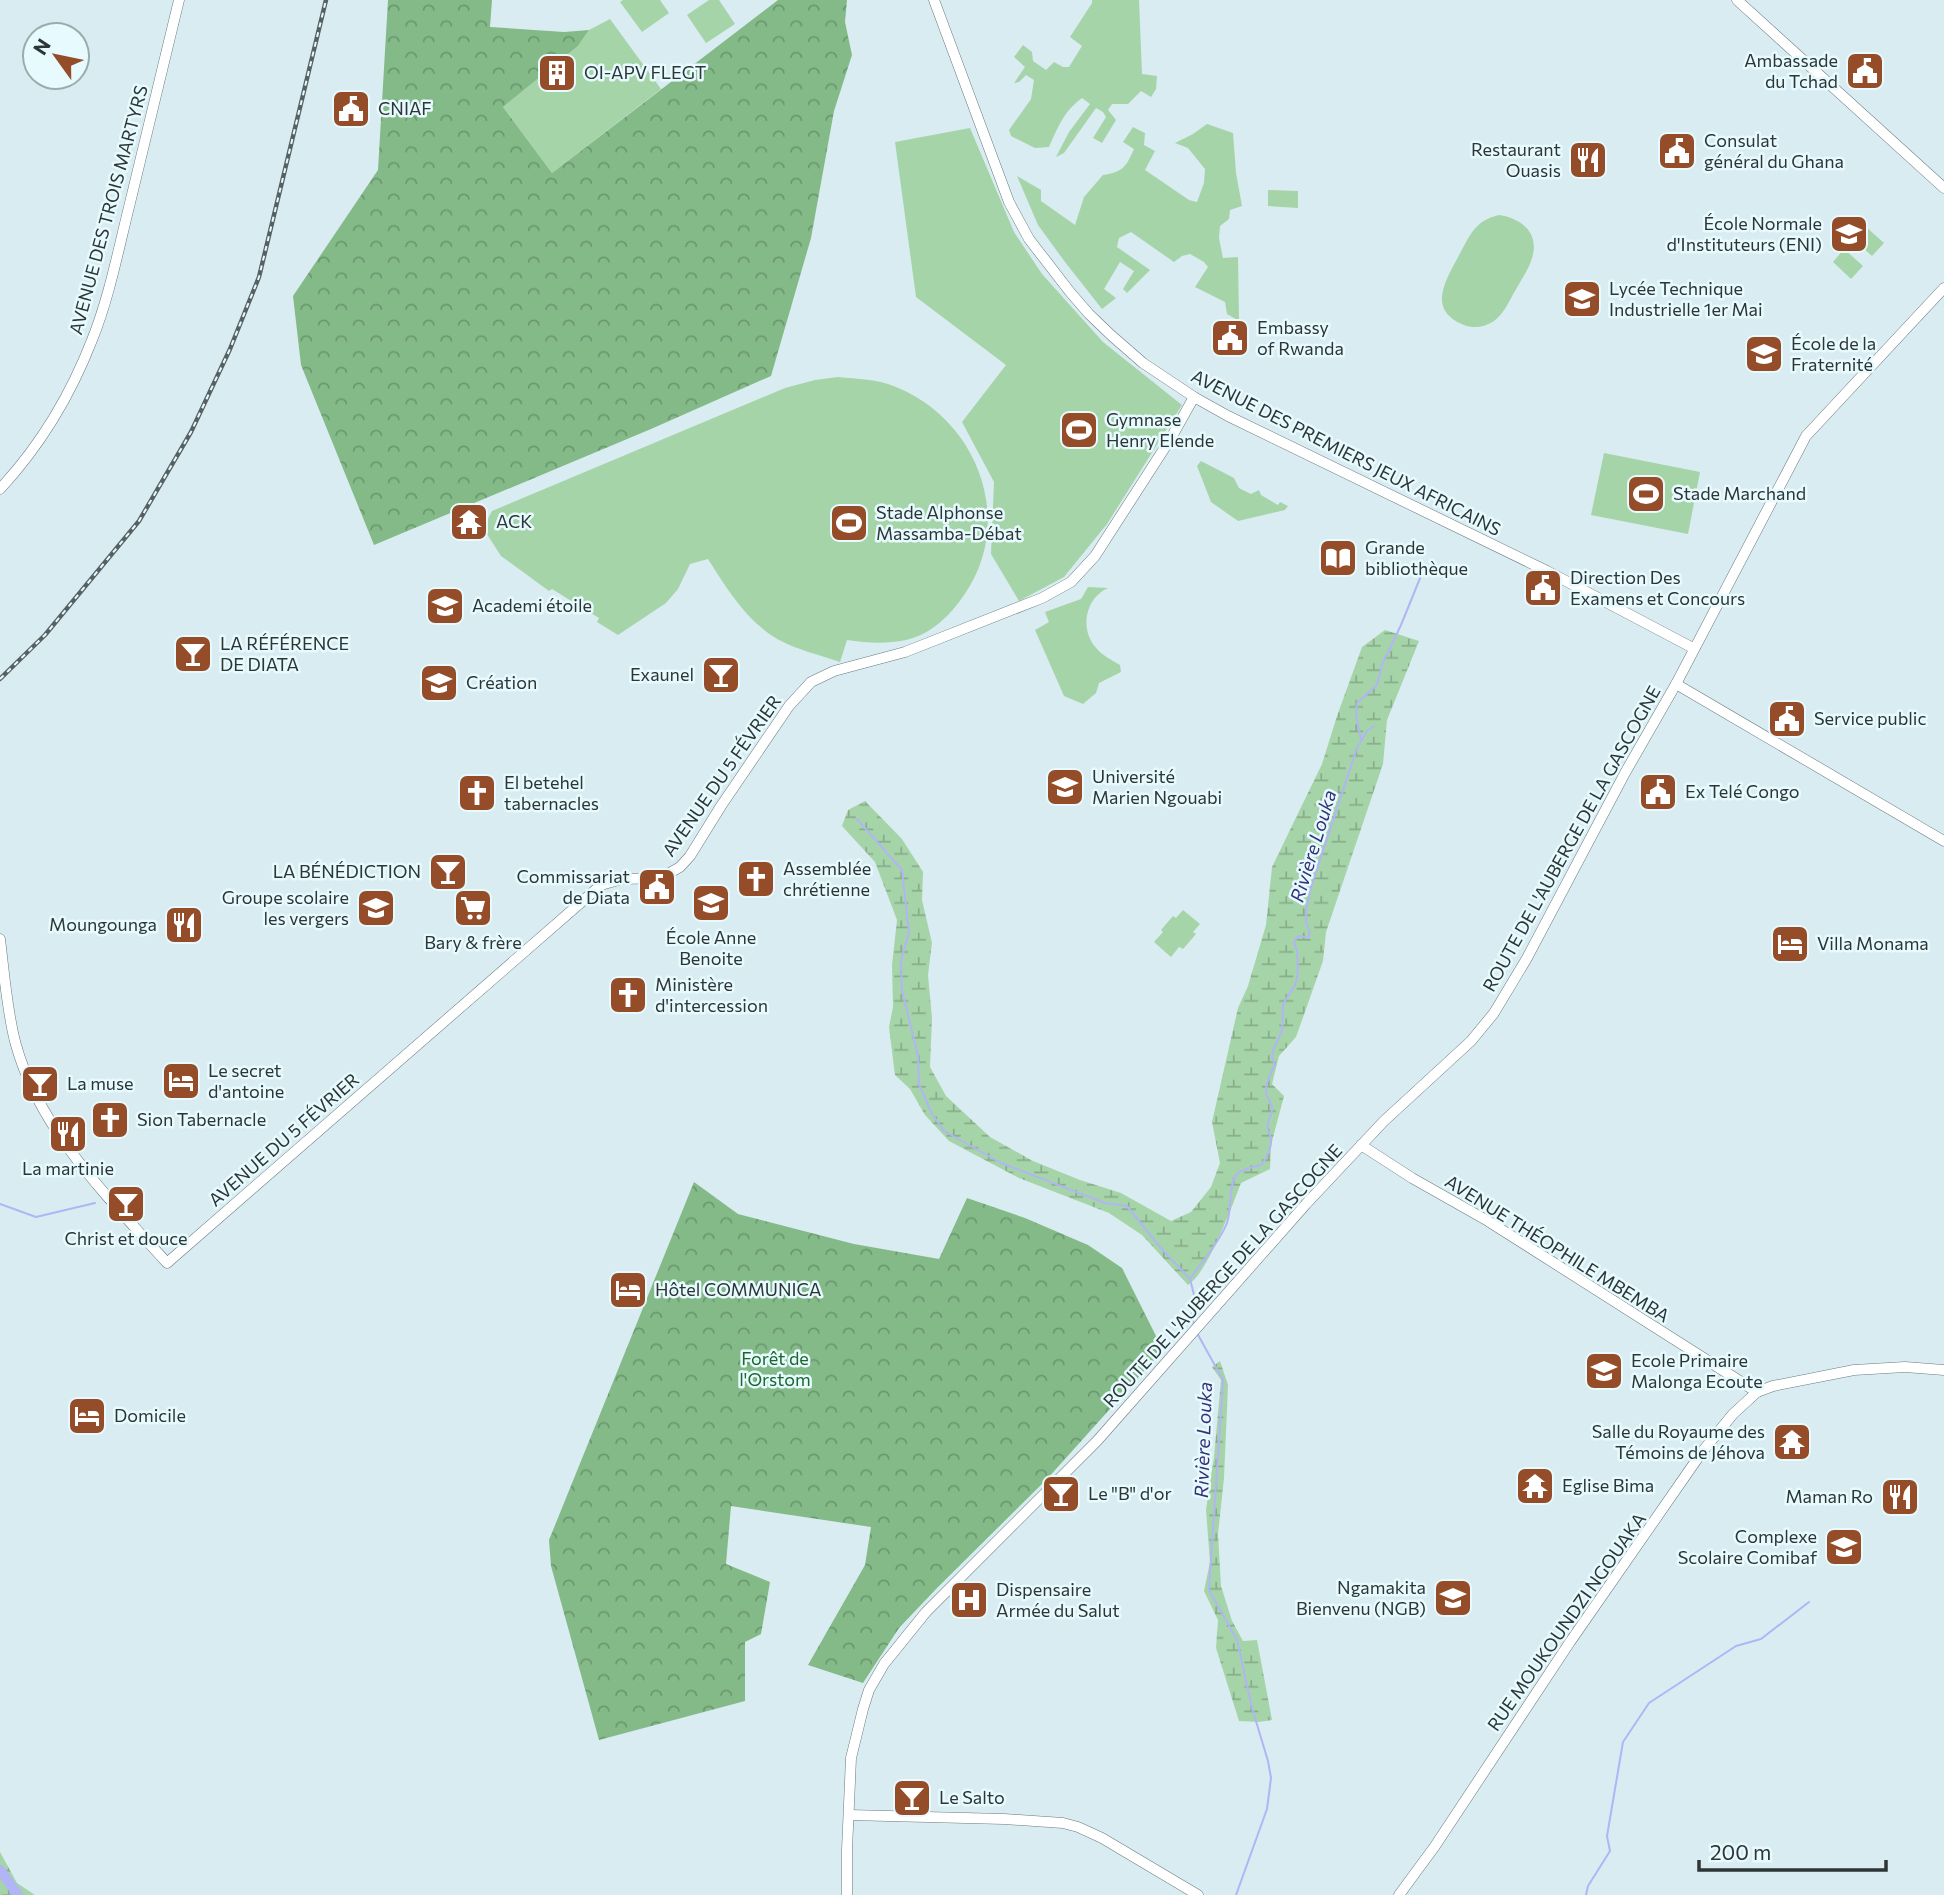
<svg xmlns="http://www.w3.org/2000/svg" width="1944" height="1895" viewBox="0 0 1944 1895" font-family="Commissioner,sans-serif">
<style>
.green{fill:#a6d4a9}
.forest{fill:url(#forest-crowns)}
.wetland{fill:url(#wetland-marsh)}
.lines{fill:none;stroke-linecap:round;stroke-linejoin:round}
.stream{stroke:#b1b5f5;stroke-width:2}
.river{stroke:#b1b5f5;stroke-width:10}
.secondary-casing{stroke:#697a7e;stroke-width:11}
.secondary{stroke:#fff;stroke-width:10}
.rail-casing{stroke:#566163;stroke-width:4.5}
.rail{stroke:#e7fafe;stroke-width:2;stroke-dasharray:5;stroke-linecap:butt}
.labels{text-anchor:middle;stroke-width:5;stroke-linejoin:round;paint-order:stroke}
.poi-label{font-size:18px;fill:#2d3537;stroke:#e7fafe;text-anchor:start}
.street-label{font-size:18px;fill:#2d3537;stroke:#e7fafe}
.park-label{font-size:18px;fill:#1a682b;stroke:#e7fafe}
.water-label{font-size:19px;font-style:italic;fill:#353079;stroke:#e7fafe}
</style>
<defs>
<pattern id="forest-crowns" width="20" height="18" patternUnits="userSpaceOnUse" patternTransform="scale(1.75)"><rect width="20" height="18" fill="#83ba88"/><path d="M2 6a3 3 0 1 1 6 0M12 15a3 3 0 1 1 6 0" fill="none" stroke="#6c9870"/></pattern>
<pattern id="wetland-marsh" width="20" height="14" patternUnits="userSpaceOnUse" patternTransform="scale(1.75)"><rect width="20" height="14" fill="#a6d4a9"/><path d="M1 5h8M5 5V1M11 12h8M15 12V8" fill="none" stroke="#88ad8a"/></pattern>
</defs>
<rect width="100%" height="100%" fill="#d9ecf1"/>
<g class="green">
<path d="M623,0H660L669,13L642,32L620,2Z"/>
<path d="M709,0H719L735,24L706,43L687,15Z"/>
<path d="M1092,0H1139L1142,74L1157,76L1156,89L1151,97L1141,91L1128,104H1112L1108,110L1116,120L1102,143L1093,138L1106,117L1103,112L1096,108L1064,153L1056,157L1069,132L1090,104L1082,98C1064,111 1058,127 1049,147L1035,148L1011,136L1009,130L1031,99L1034,80L1026,75L1019,82L1014,83L1025,67L1014,57L1023,45L1032,52L1033,61L1046,70L1054,62L1063,67H1069L1082,46L1070,37L1092,3Z"/>
<path d="M610,19L661,89L552,173L503,107L578,46L589,30Z"/>
<path d="M1207,124L1233,133L1236,173L1242,206L1230,210L1229,219L1220,226L1219,238L1223,258L1238,257L1239,321L1227,314L1225,302L1195,287L1208,267L1204,262L1190,254L1182,256L1174,262L1131,232L1119,238L1117,247L1150,270L1127,293L1123,289L1134,271L1120,262L1104,289L1116,298L1102,309L1065,262L1038,225L1017,176L1041,190V201L1075,225L1084,197L1103,175C1123,172 1126,167 1134,149L1123,142L1133,127L1145,133L1144,145L1155,151L1145,170L1189,200L1197,202L1204,183L1205,169L1188,148L1175,143L1193,134Z"/>
<path d="M970,128L1014,232L1042,274L1103,342L1182,405L1107,524L1064,577L1019,601L991,554L994,482L962,422L1006,365L916,297L895,142Z"/>
<path d="M1268,190L1298,191V208L1268,206Z"/>
<path d="M1499,215C1521,218 1540,233 1532,258C1529,269 1521,280 1515,291C1509,301 1504,314 1494,321C1485,327 1474,329 1464,325C1428,311 1444,283 1457,259C1469,238 1473,221 1499,215Z"/>
<path d="M1865,226L1884,243L1872,256L1853,239Z"/>
<path d="M1844,249L1863,266L1851,279L1833,262Z"/>
<path d="M838,377C858,379 877,379 896,387C978,420 1016,521 964,595C950,616 931,634 906,640C886,644 867,643 847,640L840,662C820,655 798,650 779,640C747,622 727,589 708,559L690,564L678,589L666,603L618,635L597,622L599,618L552,589L549,591L501,556L483,528L492,511L785,388L815,380Z"/>
<path d="M1604,453L1700,472L1688,534L1591,515Z"/>
<path d="M1201,461L1234,478L1239,488L1251,494L1259,490L1261,495L1278,505L1280,502L1288,506L1285,510L1238,521L1211,502L1197,466Z"/>
<path d="M1088,587L1108,588C1085,598 1079,630 1097,649C1103,656 1112,660 1120,665L1121,672L1099,683L1096,693L1083,704L1064,696L1035,630L1049,622L1045,612L1081,599Z"/>
<path d="M1183,910L1200,924L1193,932L1196,934L1183,949L1179,947L1171,957L1154,942L1163,932L1161,930L1173,916L1176,918Z"/>
</g>
<g class="forest">
<path d="M388,0H492L490,27L564,32L589,30L578,46L503,107L552,173L778,0H847L845,22L852,55L834,111L811,238L771,376L651,429L374,545L301,365L293,296L378,170Z"/>
<path d="M694,1182L738,1214L854,1244L939,1259L967,1198L1025,1218L1088,1245L1122,1268L1163,1350L1047,1479L937,1588L899,1628L863,1683L808,1665L865,1565L871,1527L731,1506L726,1564L770,1582L761,1634L745,1642V1701L599,1740L551,1566L549,1540Z"/>
</g>
<g class="wetland">
<path d="M1385,630L1419,641L1387,720L1383,764L1326,932L1323,961L1296,1037L1279,1056L1272,1084L1284,1096L1271,1145L1270,1169L1241,1183C1231,1208 1209,1271 1188,1285L1142,1235L1109,1213L1019,1178L949,1141L925,1115L910,1089L895,1075L889,1027L893,1007L892,965L897,920L875,862L842,826L848,810L865,801L902,839L923,872L922,900L932,943L928,975L932,1018L930,1067L946,1096L990,1137L1033,1161L1080,1180L1121,1193L1171,1221L1191,1212L1211,1187L1220,1163L1212,1122L1238,1008L1248,986L1266,925L1272,867L1322,764L1337,716L1362,647Z"/>
<path d="M1220,1361L1228,1385L1224,1478L1218,1534L1221,1586L1232,1621L1243,1641L1257,1640L1272,1720L1259,1722L1239,1721L1216,1648L1218,1620L1204,1591L1210,1562L1206,1510L1214,1457L1221,1380L1212,1367Z"/>
<path d="M0,1852L17,1883L35,1895H0Z"/>
</g>
<g class="lines">
<g class="stream">
<path d="M1361,739L1356,715L1357,703L1377,685L1382,665L1401,625L1425,566"/>
<path d="M857,819L902,870L909,932L901,961L902,990L918,1056L919,1084L932,1114L944,1131L1001,1163L1105,1203L1127,1206L1160,1247L1189,1278"/>
<path d="M0,1204L36,1217L95,1203"/>
<path d="M1194,1324L1192,1319L1194,1295L1190,1279C1202,1262 1219,1243 1227,1223C1232,1208 1228,1189 1236,1175C1240,1169 1255,1167 1261,1165C1266,1160 1272,1147 1271,1139C1270,1133 1266,1130 1268,1123C1269,1117 1273,1114 1272,1107C1271,1102 1266,1097 1266,1092C1266,1084 1271,1072 1275,1065L1272,1058L1273,1050L1282,1031L1283,1004L1295,985L1297,978L1298,966L1297,950L1294,943L1296,938L1300,936L1308,938L1310,933L1306,922V911L1311,887L1357,748L1367,731L1374,726"/>
<path d="M1197,1333L1223,1380L1209,1590L1237,1640L1252,1708L1268,1761L1271,1778L1267,1809L1236,1895"/>
<path d="M1586,1895L1588,1886L1610,1851L1607,1836L1623,1742L1649,1703L1736,1646L1761,1639L1809,1602"/>
</g>
<path class="river" d="M0,1870L18,1895"/>
<defs>
<g id="secondary">
<path d="M934,0L1009,202L1029,239L1070,292L1089,314L1112,336L1143,363L1194,397L1228,416L1547,571L1693,648"/>
<path d="M1737,0L1944,188"/>
<path d="M0,489C39,447 71,394 92,340C109,298 118,251 129,207C146,138 162,69 179,0"/>
<path d="M1676,684L1944,841"/>
<path d="M0,939C4,971 7,1013 16,1045C40,1131 109,1198 167,1263L601,885L622,879L661,878L680,867L690,856L721,806L789,706L811,682L834,671L905,652L1042,598L1071,582L1095,556L1171,438L1194,397"/>
<path d="M1361,1145L1412,1178L1488,1221L1757,1392"/>
<path d="M849,1815L1004,1819L1063,1823L1078,1827L1102,1838L1198,1895"/>
<path d="M847,1895V1850L851,1758L863,1709L869,1690L884,1664L926,1612L1097,1441L1306,1204L1384,1121L1471,1041L1494,1013L1527,958L1625,773L1676,684L1806,436L1944,288"/>
<path d="M1399,1895L1435,1846L1570,1642L1702,1452L1733,1414L1757,1392L1773,1386L1854,1370L1905,1367L1944,1370"/>
</g>
</defs>
<use href="#secondary" class="secondary-casing"/>
<use href="#secondary" class="secondary"/>
<defs>
<path id="rail" d="M0,679L45,635L139,521L191,432L230,349L259,277L326,0"/>
</defs>
<use href="#rail" class="rail-casing"/>
<use href="#rail" class="rail"/>
</g>
<defs>
<symbol id="civic-square" viewBox="-11 -11 22 22"><rect x="-9" y="-9" width="18" height="18" rx="4" fill="#954d29" stroke="#e7fafe"/><path d="M-.6-6.5H3V-4.5H.6V-3L4-1V1h2V6H-6V1h2V-1L-.6-3ZM-1.2 2.5V6h2.4V2.5Z" fill="#fff"/></symbol>
<symbol id="building-square" viewBox="-11 -11 22 22"><rect x="-9" y="-9" width="18" height="18" rx="4" fill="#954d29" stroke="#e7fafe"/><path d="M-4-6H4V6H1V3H-1V6H-4ZM-2.5-4.3h1.7v1.8h-1.7ZM.8-4.3h1.7v1.8H.8ZM-2.5-1h1.7V.8h-1.7ZM.8-1h1.7V.8H.8Z" fill="#fff"/></symbol>
<symbol id="restaurant-square" viewBox="-11 -11 22 22"><rect x="-9" y="-9" width="18" height="18" rx="4" fill="#954d29" stroke="#e7fafe"/><path d="M-5-6h1v4h1v-4h1v4h1v-4h1v5L-1.5 .5V6h-2V.5L-5-1ZM5-6V6H3V1.5H1.5Q1.5-4 5-6Z" fill="#fff"/></symbol>
<symbol id="school-square" viewBox="-11 -11 22 22"><rect x="-9" y="-9" width="18" height="18" rx="4" fill="#954d29" stroke="#e7fafe"/><path d="M0-5L7-2L0 1L-7-2ZM-4 1L0 2.5L4 1V4Q0 6-4 4Z" fill="#fff"/></symbol>
<symbol id="stadium-square" viewBox="-11 -11 22 22"><rect x="-9" y="-9" width="18" height="18" rx="4" fill="#954d29" stroke="#e7fafe"/><path d="M0-5a6.5 5 0 1 0 0 10a6.5 5 0 1 0 0-10ZM-3.5-1.8h7v3.6h-7Z" fill="#fff"/></symbol>
<symbol id="temple-square" viewBox="-11 -11 22 22"><rect x="-9" y="-9" width="18" height="18" rx="4" fill="#954d29" stroke="#e7fafe"/><path d="M0-6L5-2H3V0L6.5 2.5H4V6H1.5V3h-3V6H-4V2.5H-6.5L-3 0V-2H-5Z" fill="#fff"/></symbol>
<symbol id="library-square" viewBox="-11 -11 22 22"><rect x="-9" y="-9" width="18" height="18" rx="4" fill="#954d29" stroke="#e7fafe"/><path d="M-6-4Q-3-5.5-.7-3.5V5Q-3 3-6 4ZM6-4Q3-5.5 .7-3.5V5Q3 3 6 4Z" fill="#fff"/></symbol>
<symbol id="bar-square" viewBox="-11 -11 22 22"><rect x="-9" y="-9" width="18" height="18" rx="4" fill="#954d29" stroke="#e7fafe"/><path d="M-6-5H6L.8 .8V4.5H3.5V6h-7V4.5H-.8V.8Z" fill="#fff"/></symbol>
<symbol id="university-square" viewBox="-11 -11 22 22"><rect x="-9" y="-9" width="18" height="18" rx="4" fill="#954d29" stroke="#e7fafe"/><path d="M0-5L7-2L0 1L-7-2ZM-4 1L0 2.5L4 1V4Q0 6-4 4Z" fill="#fff"/></symbol>
<symbol id="church-square" viewBox="-11 -11 22 22"><rect x="-9" y="-9" width="18" height="18" rx="4" fill="#954d29" stroke="#e7fafe"/><path d="M-1.2-6h2.4v3.5h3.3v2.4h-3.3V6h-2.4V-.1h-3.3v-2.4h3.3Z" fill="#fff"/></symbol>
<symbol id="supermarket-square" viewBox="-11 -11 22 22"><rect x="-9" y="-9" width="18" height="18" rx="4" fill="#954d29" stroke="#e7fafe"/><path d="M-6-5.5h2.5l.6 2H6L4.5 2H-2.5L-4.4-4H-6ZM-1.5 3.2a1.3 1.3 0 1 0 .1 0ZM3 3.2a1.3 1.3 0 1 0 .1 0Z" fill="#fff"/></symbol>
<symbol id="hotel-square" viewBox="-11 -11 22 22"><rect x="-9" y="-9" width="18" height="18" rx="4" fill="#954d29" stroke="#e7fafe"/><path d="M-6-4.5h1.5V1H6V5H4.5V3h-9V5H-6ZM-4 0a1.8 1.8 0 1 1 3.6 0ZM.5 0V-2.5h3Q6-2.5 6 0Z" fill="#fff"/></symbol>
<symbol id="hospital-square" viewBox="-11 -11 22 22"><rect x="-9" y="-9" width="18" height="18" rx="4" fill="#954d29" stroke="#e7fafe"/><path d="M-5-5h3v3.5h4V-5h3V5h-3V1.5h-4V5h-3Z" fill="#fff"/></symbol>
</defs>
<g fill-rule="evenodd">
<use href="#civic-square" x="1843" y="49" width="44" height="44"/>
<use href="#building-square" x="535" y="51" width="44" height="44"/>
<use href="#civic-square" x="329" y="87" width="44" height="44"/>
<use href="#civic-square" x="1655" y="129" width="44" height="44"/>
<use href="#restaurant-square" x="1566" y="138" width="44" height="44"/>
<use href="#school-square" x="1827" y="212" width="44" height="44"/>
<use href="#school-square" x="1560" y="277" width="44" height="44"/>
<use href="#civic-square" x="1208" y="316" width="44" height="44"/>
<use href="#school-square" x="1742" y="332" width="44" height="44"/>
<use href="#stadium-square" x="1057" y="408" width="44" height="44"/>
<use href="#stadium-square" x="1624" y="472" width="44" height="44"/>
<use href="#temple-square" x="447" y="500" width="44" height="44"/>
<use href="#stadium-square" x="827" y="501" width="44" height="44"/>
<use href="#library-square" x="1316" y="536" width="44" height="44"/>
<use href="#civic-square" x="1521" y="566" width="44" height="44"/>
<use href="#school-square" x="423" y="584" width="44" height="44"/>
<use href="#bar-square" x="171" y="632" width="44" height="44"/>
<use href="#bar-square" x="699" y="653" width="44" height="44"/>
<use href="#school-square" x="417" y="661" width="44" height="44"/>
<use href="#civic-square" x="1765" y="697" width="44" height="44"/>
<use href="#university-square" x="1043" y="765" width="44" height="44"/>
<use href="#civic-square" x="1636" y="770" width="44" height="44"/>
<use href="#church-square" x="455" y="771" width="44" height="44"/>
<use href="#bar-square" x="426" y="850" width="44" height="44"/>
<use href="#church-square" x="734" y="857" width="44" height="44"/>
<use href="#civic-square" x="635" y="865" width="44" height="44"/>
<use href="#school-square" x="689" y="881" width="44" height="44"/>
<use href="#school-square" x="354" y="886" width="44" height="44"/>
<use href="#supermarket-square" x="451" y="886" width="44" height="44"/>
<use href="#restaurant-square" x="162" y="903" width="44" height="44"/>
<use href="#hotel-square" x="1768" y="922" width="44" height="44"/>
<use href="#church-square" x="606" y="973" width="44" height="44"/>
<use href="#hotel-square" x="159" y="1059" width="44" height="44"/>
<use href="#bar-square" x="18" y="1062" width="44" height="44"/>
<use href="#church-square" x="88" y="1098" width="44" height="44"/>
<use href="#restaurant-square" x="46" y="1112" width="44" height="44"/>
<use href="#bar-square" x="104" y="1182" width="44" height="44"/>
<use href="#hotel-square" x="606" y="1268" width="44" height="44"/>
<use href="#school-square" x="1582" y="1349" width="44" height="44"/>
<use href="#hotel-square" x="65" y="1394" width="44" height="44"/>
<use href="#temple-square" x="1770" y="1420" width="44" height="44"/>
<use href="#temple-square" x="1513" y="1464" width="44" height="44"/>
<use href="#bar-square" x="1039" y="1472" width="44" height="44"/>
<use href="#restaurant-square" x="1878" y="1475" width="44" height="44"/>
<use href="#school-square" x="1822" y="1525" width="44" height="44"/>
<use href="#school-square" x="1431" y="1576" width="44" height="44"/>
<use href="#hospital-square" x="947" y="1578" width="44" height="44"/>
<use href="#bar-square" x="890" y="1776" width="44" height="44"/>
</g>
<g class="labels">
<g class="poi-label">
<text x="1838" y="67" text-anchor="end">Ambassade<tspan x="1838" dy="21">du Tchad</tspan></text>
<text x="584" y="79">OI-APV FLEGT</text>
<text x="378" y="115">CNIAF</text>
<text x="1704" y="147">Consulat<tspan x="1704" dy="21">général du Ghana</tspan></text>
<text x="1561" y="156" text-anchor="end">Restaurant<tspan x="1561" dy="21">Ouasis</tspan></text>
<text x="1822" y="230" text-anchor="end">École Normale<tspan x="1822" dy="21">d'Instituteurs (ENI)</tspan></text>
<text x="1609" y="295">Lycée Technique<tspan x="1609" dy="21">Industrielle 1er Mai</tspan></text>
<text x="1257" y="334">Embassy<tspan x="1257" dy="21">of Rwanda</tspan></text>
<text x="1791" y="350">École de la<tspan x="1791" dy="21">Fraternité</tspan></text>
<text x="1106" y="426">Gymnase<tspan x="1106" dy="21">Henry Elende</tspan></text>
<text x="1673" y="500">Stade Marchand</text>
<text x="876" y="519">Stade Alphonse<tspan x="876" dy="21">Massamba-Débat</tspan></text>
<text x="496" y="528">ACK</text>
<text x="1365" y="554">Grande<tspan x="1365" dy="21">bibliothèque</tspan></text>
<text x="1570" y="584">Direction Des<tspan x="1570" dy="21">Examens et Concours</tspan></text>
<text x="472" y="612">Academi étoile</text>
<text x="220" y="650">LA RÉFÉRENCE<tspan x="220" dy="21">DE DIATA</tspan></text>
<text x="694" y="681" text-anchor="end">Exaunel</text>
<text x="466" y="689">Création</text>
<text x="1814" y="725">Service public</text>
<text x="1092" y="783">Université<tspan x="1092" dy="21">Marien Ngouabi</tspan></text>
<text x="504" y="789">El betehel<tspan x="504" dy="21">tabernacles</tspan></text>
<text x="1685" y="798">Ex Telé Congo</text>
<text x="783" y="875">Assemblée<tspan x="783" dy="21">chrétienne</tspan></text>
<text x="421" y="878" text-anchor="end">LA BÉNÉDICTION</text>
<text x="630" y="883" text-anchor="end">Commissariat<tspan x="630" dy="21">de Diata</tspan></text>
<text x="349" y="904" text-anchor="end">Groupe scolaire<tspan x="349" dy="21">les vergers</tspan></text>
<text x="157" y="931" text-anchor="end">Moungounga</text>
<text x="711" y="944" text-anchor="middle">École Anne<tspan x="711" dy="21">Benoite</tspan></text>
<text x="473" y="949" text-anchor="middle">Bary &amp; frère</text>
<text x="1817" y="950">Villa Monama</text>
<text x="655" y="991">Ministère<tspan x="655" dy="21">d'intercession</tspan></text>
<text x="208" y="1077">Le secret<tspan x="208" dy="21">d'antoine</tspan></text>
<text x="67" y="1090">La muse</text>
<text x="137" y="1126">Sion Tabernacle</text>
<text x="68" y="1175" text-anchor="middle">La martinie</text>
<text x="126" y="1245" text-anchor="middle">Christ et douce</text>
<text x="655" y="1296">Hôtel COMMUNICA</text>
<text x="1631" y="1367">Ecole Primaire<tspan x="1631" dy="21">Malonga Ecoute</tspan></text>
<text x="114" y="1422">Domicile</text>
<text x="1765" y="1438" text-anchor="end">Salle du Royaume des<tspan x="1765" dy="21">Témoins de Jéhova</tspan></text>
<text x="1562" y="1492">Eglise Bima</text>
<text x="1088" y="1500">Le "B" d'or</text>
<text x="1873" y="1503" text-anchor="end">Maman Ro</text>
<text x="1817" y="1543" text-anchor="end">Complexe<tspan x="1817" dy="21">Scolaire Comibaf</tspan></text>
<text x="1426" y="1594" text-anchor="end">Ngamakita<tspan x="1426" dy="21">Bienvenu (NGB)</tspan></text>
<text x="996" y="1596">Dispensaire<tspan x="996" dy="21">Armée du Salut</tspan></text>
<text x="939" y="1804">Le Salto</text>
</g>
<g class="street-label">
<text transform="translate(109 210) rotate(-75)" y="6">AVENUE DES TROIS MARTYRS</text>
<text transform="translate(1346 453) rotate(27)" y="6">AVENUE DES PREMIERS JEUX AFRICAINS</text>
<text transform="translate(722 776) rotate(-55)" y="6">AVENUE DU 5 FÉVRIER</text>
<text transform="translate(1572 839) rotate(-61)" y="6">ROUTE DE L'AUBERGE DE LA GASCOGNE</text>
<text transform="translate(284 1140) rotate(-41)" y="6">AVENUE DU 5 FÉVRIER</text>
<text transform="translate(1557 1249) rotate(32)" y="6">AVENUE THÉOPHILE MBEMBA</text>
<text transform="translate(1223 1276) rotate(-48)" y="6">ROUTE DE L'AUBERGE DE LA GASCOGNE</text>
<text transform="translate(1567 1622) rotate(-55)" y="6">RUE MOUKOUNDZI NGOUAKA</text>
</g>
<g class="park-label">
<text x="775" y="1365">Forêt de<tspan x="775" dy="21">l'Orstom</tspan></text>
</g>
<g class="water-label">
<text transform="translate(1313 846) rotate(-73)" y="7">Rivière Louka</text>
<text transform="translate(1203 1440) rotate(-88)" y="7">Rivière Louka</text>
</g>
</g>
<g transform="translate(56 56) rotate(303)"><circle r="33" fill="#e7fafe" stroke="#9dabae" stroke-width="2"/>
<path d="M0-5L12 26L0 18L-12 26Z" fill="#954d29"/>
<text y="-10" font-size="19" font-weight="bold" text-anchor="middle" fill="#2d3537">N</text>
</g>
<path d="M1699 1860v10h187v-10" fill="none" stroke="#2d3537" stroke-width="3.5"/>
<text x="1710" y="1860" font-size="21" fill="#2d3537" stroke="#e7fafe" stroke-width="5" paint-order="stroke">200 m</text>
</svg>
